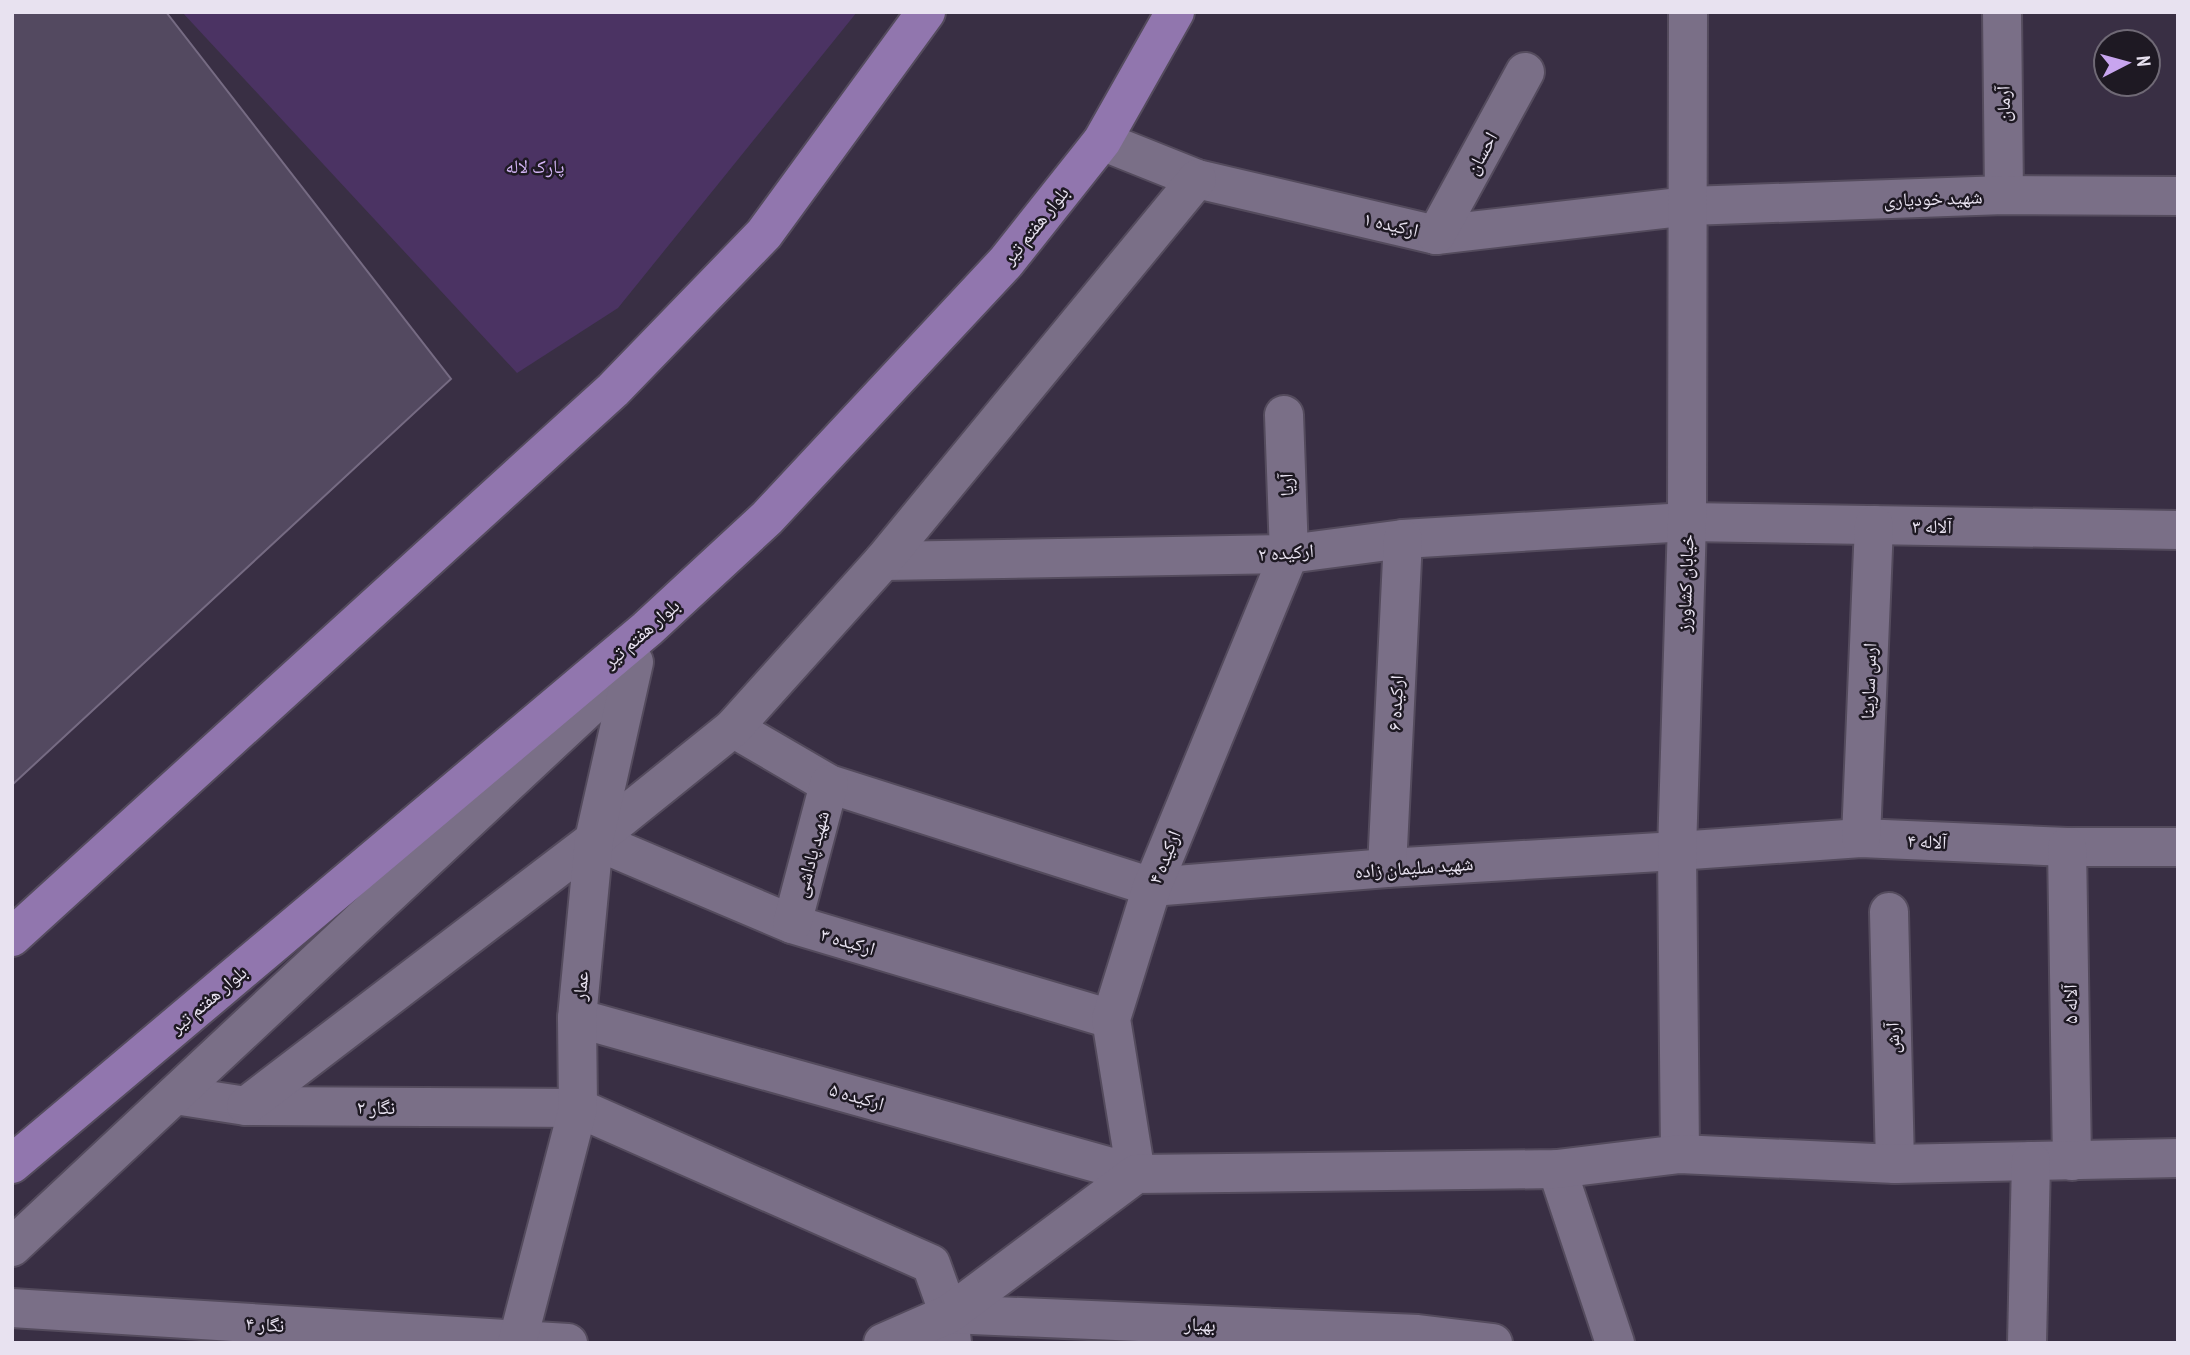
<svg xmlns="http://www.w3.org/2000/svg" width="2190" height="1355" viewBox="0 0 2190 1355" font-family="'PT Sans Narrow','Noto Naskh Arabic',sans-serif">
<style>
.green{fill:#4b3363}
.building{fill:#534960;stroke:#766b83;stroke-width:2}
.lines{fill:none;stroke-linecap:round;stroke-linejoin:round}
.minor-casing{stroke:#544b5d;stroke-width:42}
.major-casing{stroke:#544b5d;stroke-width:42}
.minor{stroke:#7a6f87;stroke-width:38}
.major{stroke:#9176ae;stroke-width:38}
.labels{text-anchor:middle;stroke-width:5;stroke-linejoin:round;paint-order:stroke}
.street-label{font-size:19px;fill:#e8e2f0;stroke:#1e1923}
.park-label{font-size:19px;fill:#d2b4f4;stroke:#1e1923}
</style>
<rect width="100%" height="100%" fill="#392f44"/>
<path class="green" d="M182,12H857L618,308L517,373Z"/>
<path class="building" d="M12,12H166L451,379L12,785Z"/>
<g class="lines">
<defs>
<g id="minor">
<path d="M2002,12L2004,195"/>
<path d="M1102,141L1197,179L1436,235L1689,206L2004,195L2178,196"/>
<path d="M1436,235L1525,72"/>
<path d="M883,561L1289,554L1403,539L1687,522L2178,530"/>
<path d="M733,728L829,784L1152,887L1387,868L1677,851L1861,838L2067,847H2178"/>
<path d="M1861,838L1874,525"/>
<path d="M594,840L792,924L1111,1019"/>
<path d="M2067,847L2072,1161"/>
<path d="M1387,868L1403,539"/>
<path d="M1889,912L1895,1164"/>
<path d="M792,924L829,784"/>
<path d="M577,1018L1136,1174L1111,1019L1152,887L1289,554L1284,415"/>
<path d="M175,1095L246,1106L578,1108L931,1264L949,1314L952,1343"/>
<path d="M246,1106L594,840L733,728L883,561L1197,179"/>
<path d="M1680,1154L1677,851L1687,522L1688,12"/>
<path d="M1557,1169L1615,1343"/>
<path d="M12,1247L632,667"/>
<path d="M12,1308L568,1343"/>
<path d="M949,1314L1418,1334L1493,1343"/>
<path d="M517,1343L578,1108L577,1018L594,840L634,662"/>
<path d="M883,1343L949,1314L1136,1174L1557,1169L1680,1154L1895,1164L2178,1158"/>
<path d="M2027,1343L2031,1161"/>
</g>
<g id="major">
<path d="M12,937L613,390L764,234L926,12"/>
<path d="M12,1164L647,629L767,518L1006,262L1102,141L1175,12"/>
</g>
</defs>
<use href="#minor" class="minor-casing"/>
<use href="#major" class="major-casing"/>
<use href="#minor" class="minor"/>
<use href="#major" class="major"/>
</g>
<g class="labels">
<g class="street-label">
<text transform="translate(2003 104) rotate(-91)" y="7">آرمان</text>
<text transform="translate(1481 153) rotate(-61)" y="7">احسان</text>
<text transform="translate(1933 198) rotate(-2)" y="7">شهید خودیاری</text>
<text transform="translate(1391 224) rotate(13)" y="7">ارکیده ۱</text>
<text transform="translate(1035 225) rotate(-51)" y="7">بلوار هفتم تیر</text>
<text transform="translate(1286 485) rotate(-92)" y="7">آریا</text>
<text transform="translate(1932 526) rotate(1)" y="7">آلاله ۳</text>
<text transform="translate(1286 552) rotate(-4)" y="7">ارکیده ۲</text>
<text transform="translate(1685 583) rotate(-88)" y="7">خیابان کشاورز</text>
<text transform="translate(641 633) rotate(-41)" y="7">بلوار هفتم تیر</text>
<text transform="translate(1868 681) rotate(-88)" y="7">ارس سارینا</text>
<text transform="translate(1395 703) rotate(-87)" y="7">ارکیده ۶</text>
<text transform="translate(1927 841) rotate(3)" y="7">آلاله ۴</text>
<text transform="translate(811 854) rotate(-75)" y="7">شهید پاداشی</text>
<text transform="translate(1164 857) rotate(-68)" y="7">ارکیده ۴</text>
<text transform="translate(1414 867) rotate(-4)" y="7">شهید سلیمان زاده</text>
<text transform="translate(848 941) rotate(16)" y="7">ارکیده ۳</text>
<text transform="translate(580 986) rotate(-85)" y="7">عمار</text>
<text transform="translate(208 999) rotate(-40)" y="7">بلوار هفتم تیر</text>
<text transform="translate(2070 1004) rotate(-91)" y="7">آلاله ۵</text>
<text transform="translate(1892 1038) rotate(-91)" y="7">آرش</text>
<text transform="translate(857 1096) rotate(16)" y="7">ارکیده ۵</text>
<text x="376" y="1114">نگار ۲</text>
<text transform="translate(265 1324) rotate(3)" y="7">نگار ۴</text>
<text transform="translate(1200 1324) rotate(2)" y="7">بهیار</text>
</g>
<g class="park-label">
<text x="535" y="173">پارک لاله</text>
</g>
</g>
<rect width="2190" height="1355" fill="none" stroke="#e8e2f0" stroke-width="28"/>
<g transform="translate(2127 63) rotate(84)"><circle r="33" fill="#1e1923" stroke="#6f6975" stroke-width="2"/>
<path d="M0-5L12 26L0 18L-12 26Z" fill="#c8a5ef"/>
<text y="-10" font-size="19" font-weight="bold" text-anchor="middle" fill="#e8e2f0">N</text>
</g>
</svg>
